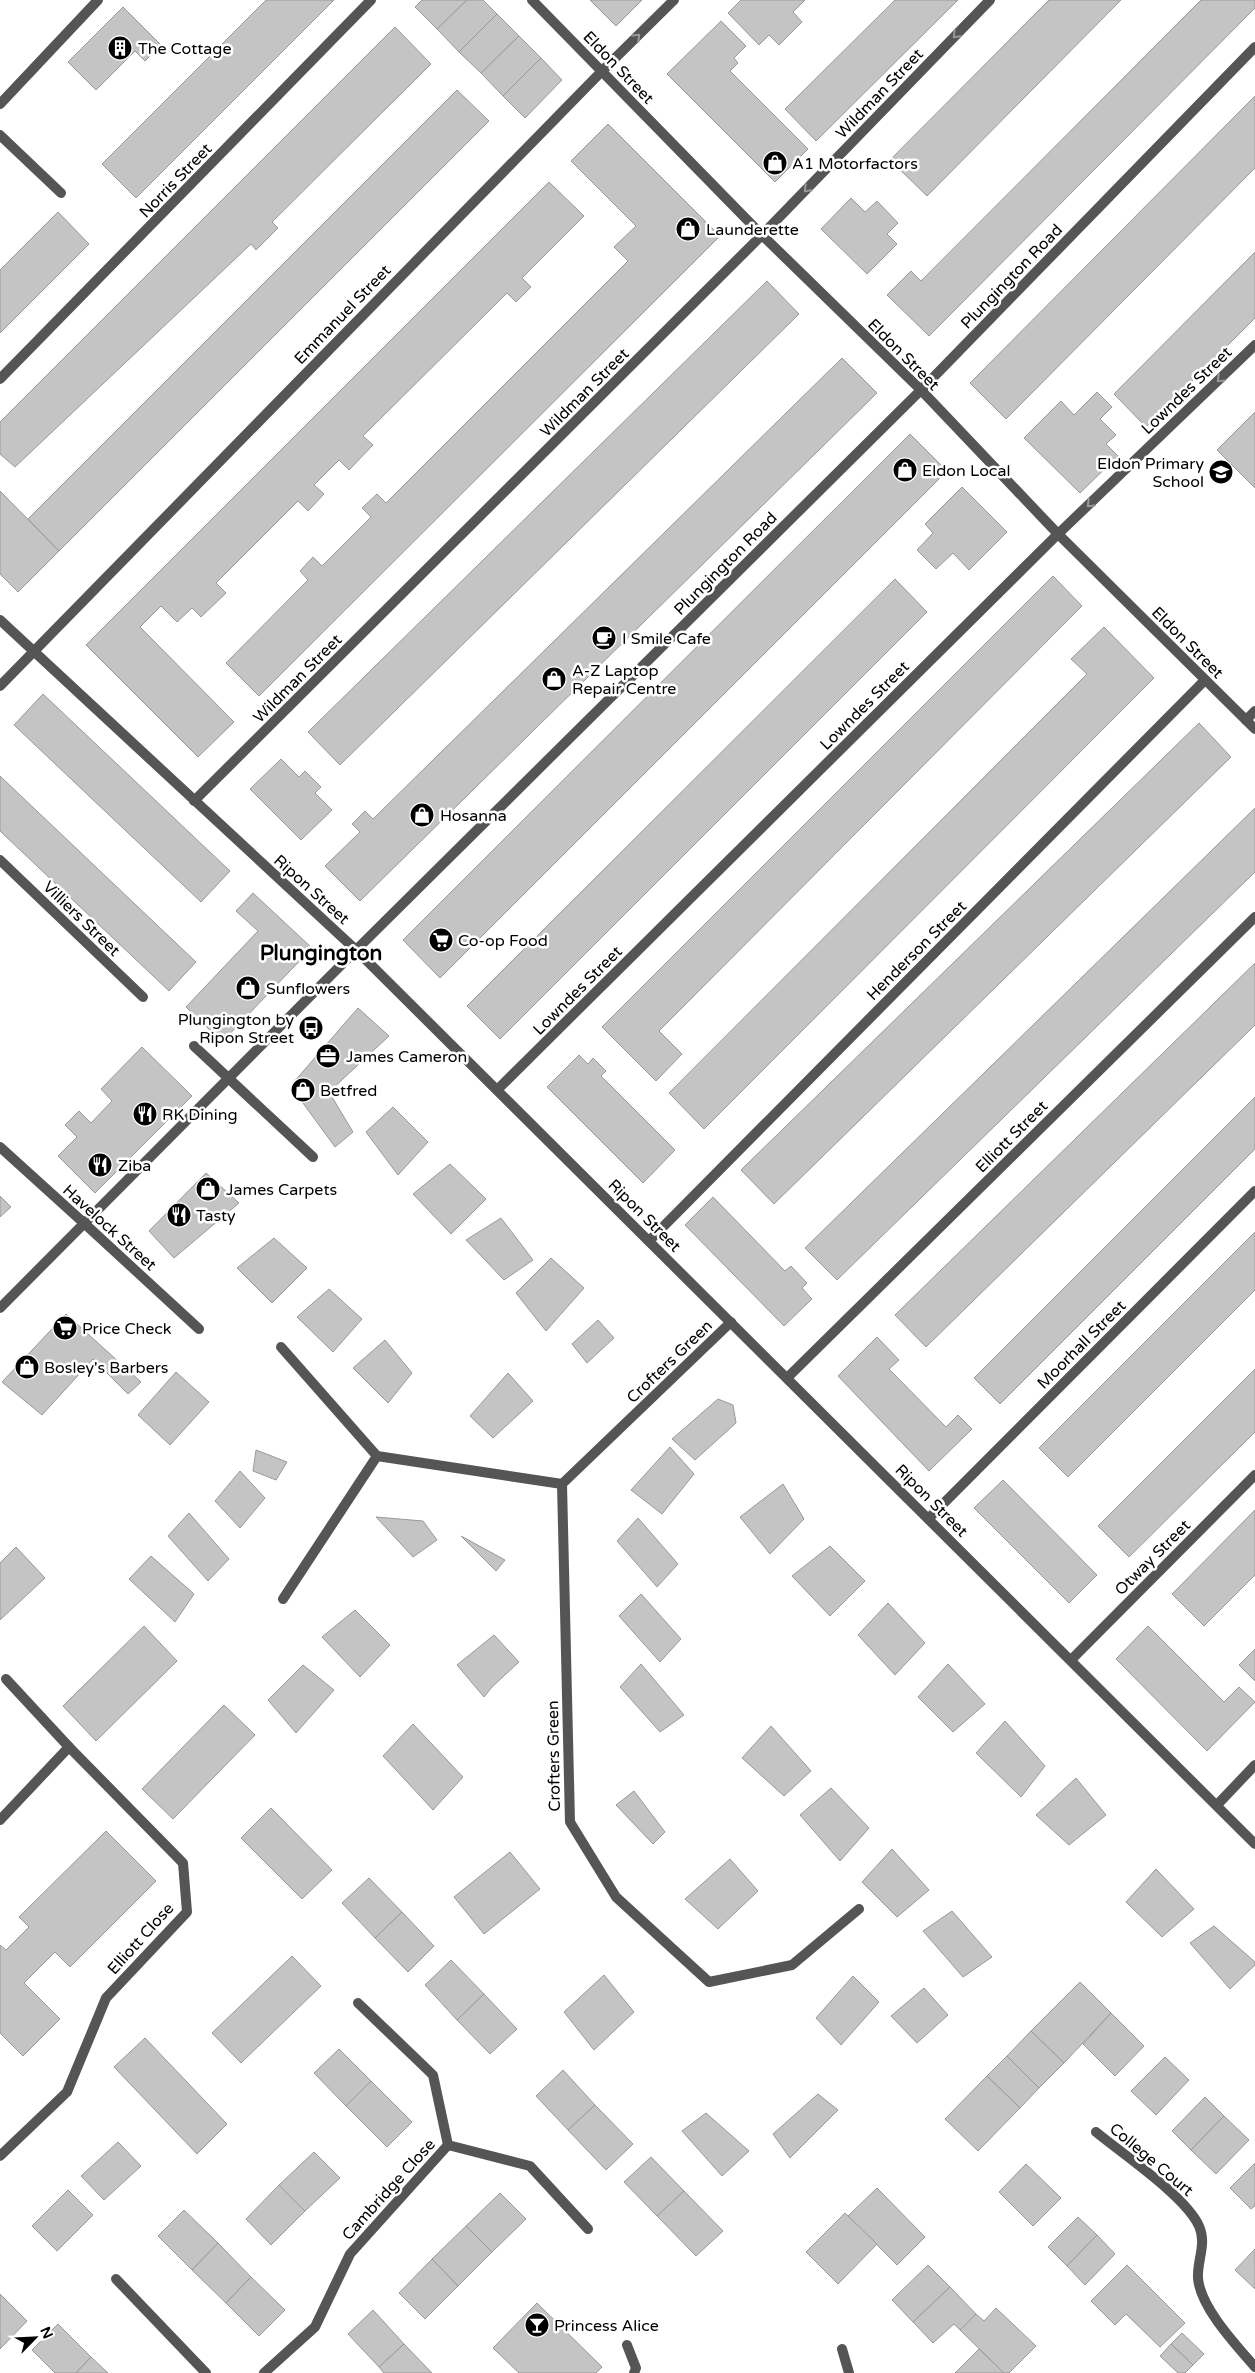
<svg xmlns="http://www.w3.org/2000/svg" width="1255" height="2373" viewBox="0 0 1255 2373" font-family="'Varela Round',sans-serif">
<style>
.building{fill:#c4c4c4;stroke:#999}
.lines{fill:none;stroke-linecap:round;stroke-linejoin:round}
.service{stroke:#555;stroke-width:10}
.minor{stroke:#555;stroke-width:10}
.tertiary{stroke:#555;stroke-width:10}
.oneway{stroke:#999}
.labels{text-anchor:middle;stroke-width:5;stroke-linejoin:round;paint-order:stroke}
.poi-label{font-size:16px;fill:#000;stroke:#fff;text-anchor:start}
.street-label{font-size:16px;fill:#000;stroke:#fff}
.district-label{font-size:21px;font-weight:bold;fill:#000;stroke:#fff}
</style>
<rect width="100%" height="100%" fill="#fff"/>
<g class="building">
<path d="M266,0H334L136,198L102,164Z"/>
<path d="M422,0H467L437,29L415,7Z"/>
<path d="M467,0H483L497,14L459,52L437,29Z"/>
<path d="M590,0H642L616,26Z"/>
<path d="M741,0H805L793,12L802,22L779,45L769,35L759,45L728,13Z"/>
<path d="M895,0H958L816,141L785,109Z"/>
<path d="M1049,0H1121L927,196L890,160Z"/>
<path d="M1201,0H1255V8L929,336L887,295L911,271L921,281Z"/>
<path d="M123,7L161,45L145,61L135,51L96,90L68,62Z"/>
<path d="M497,14L519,36L481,73L459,52Z"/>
<path d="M721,21L746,46L734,58L738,63L730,71L808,149L775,182L667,74Z"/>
<path d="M395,27L431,64L272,222L278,228L256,250L251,244L15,467L0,454V422Z"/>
<path d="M519,36L541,58L503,96L481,73Z"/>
<path d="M541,58L562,80L525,118L503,96Z"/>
<path d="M457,90L489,121L59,551L28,519Z"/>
<path d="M1255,96V168L1006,419L970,383Z"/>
<path d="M608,124L720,236L259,696L226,663L308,580L300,571L313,557L322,566L371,517L362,508L377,494L386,503L628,261L614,247L636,226L571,161Z"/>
<path d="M549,182L584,216L522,278L531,287L516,302L507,293L363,436L373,445L349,470L339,460L314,485L324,494L308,511L298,501L216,583L226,593L201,617L192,608L177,622L161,606L140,627L234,722L198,757L86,645Z"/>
<path d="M851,198L865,212L877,201L898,223L887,234L897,244L867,274L821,229Z"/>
<path d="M58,212L89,244L0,333V270Z"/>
<path d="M1255,252V318L1146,427L1114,394Z"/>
<path d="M767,281L799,314L340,765L308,732Z"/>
<path d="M842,358L877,393L360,901L325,866L360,832L352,824L365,811L373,819Z"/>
<path d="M1097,392L1112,407L1100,419L1116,435L1106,444L1118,456L1080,493L1024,438L1061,401L1074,415Z"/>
<path d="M1255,412V488L1217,450Z"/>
<path d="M910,434L947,471L440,978L403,940Z"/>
<path d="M962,487L1007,532L969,570L953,553L936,569L917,550L933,533L925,524Z"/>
<path d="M0,491L59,551L18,592L0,574Z"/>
<path d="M1053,576L1082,606L659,1031L682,1054L656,1081L602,1027Z"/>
<path d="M895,579L927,612L500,1039L467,1006Z"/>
<path d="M1104,627L1154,678L704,1129L669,1093L1087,674L1071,659Z"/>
<path d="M43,694L230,871L201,902L14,725Z"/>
<path d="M1199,723L1231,757L774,1204L741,1170Z"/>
<path d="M281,759L299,777L305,771L321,787L315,793L332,810L301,840L250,789Z"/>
<path d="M0,776L196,962L169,991L0,831Z"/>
<path d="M1255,808V872L837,1280L805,1248Z"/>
<path d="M253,893L312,948L222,1042L186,1007L258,931L236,911Z"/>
<path d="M1255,963V1025L926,1347L895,1315Z"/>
<path d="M358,1008L389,1036L329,1092L353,1132L335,1147L300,1099L293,1083Z"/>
<path d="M142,1047L192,1096L95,1193L58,1156L77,1137L65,1125L79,1111L91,1123L112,1101L101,1089Z"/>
<path d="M579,1055L588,1064L593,1058L606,1071L601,1076L675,1150L643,1183L547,1087Z"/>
<path d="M1255,1097V1149L1000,1404L974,1378Z"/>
<path d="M393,1107L428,1142L398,1175L366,1132Z"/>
<path d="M450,1164L486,1199L451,1234L413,1194Z"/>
<path d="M206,1173L239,1203L174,1258L149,1231Z"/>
<path d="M0,1196L11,1207L0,1217Z"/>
<path d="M713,1197L785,1271L791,1266L807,1283L802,1288L812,1299L784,1326L685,1225Z"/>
<path d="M501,1218L533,1260L504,1280L466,1240Z"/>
<path d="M1255,1232V1290L1068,1477L1039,1448Z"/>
<path d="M274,1238L307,1268L272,1303L237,1268Z"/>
<path d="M551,1258L584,1288L546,1331L516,1293Z"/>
<path d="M329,1289L362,1319L333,1352L297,1317Z"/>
<path d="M66,1314L141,1382L128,1394L93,1359L42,1415L2,1382Z"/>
<path d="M598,1320L614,1338L587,1363L572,1344Z"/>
<path d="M877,1337L899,1360L889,1369L946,1427L958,1415L972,1429L929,1471L838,1376Z"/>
<path d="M385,1340L412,1373L388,1403L353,1368Z"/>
<path d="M1255,1369V1432L1129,1557L1098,1526Z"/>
<path d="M176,1372L209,1402L170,1445L138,1415Z"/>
<path d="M508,1373L533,1401L493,1438L470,1416Z"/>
<path d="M718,1399L733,1405L736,1423L695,1460L672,1439Z"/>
<path d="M670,1447L694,1474L662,1514L631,1490Z"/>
<path d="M256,1450L287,1462L276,1480L253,1471Z"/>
<path d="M240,1471L265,1498L240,1528L215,1501Z"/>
<path d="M1003,1480L1097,1575L1069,1603L974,1508Z"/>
<path d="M783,1484L804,1519L770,1554L740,1517Z"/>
<path d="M1255,1510V1575L1204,1626L1172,1594Z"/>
<path d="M189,1513L229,1559L208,1581L168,1536Z"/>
<path d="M376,1517L423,1521L437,1540L413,1557Z"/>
<path d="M638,1518L678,1564L657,1587L617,1541Z"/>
<path d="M461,1536L505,1560L496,1571Z"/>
<path d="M830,1546L865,1581L830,1616L792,1576Z"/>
<path d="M16,1547L45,1578L0,1620V1563Z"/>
<path d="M151,1556L194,1594L175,1622L129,1579Z"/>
<path d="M641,1594L681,1639L660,1662L619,1616Z"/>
<path d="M888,1603L925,1643L895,1675L858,1635Z"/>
<path d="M355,1610L390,1645L360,1677L322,1637Z"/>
<path d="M144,1626L177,1661L96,1741L63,1706Z"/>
<path d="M1148,1626L1224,1702L1239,1687L1255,1702L1207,1751L1116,1659Z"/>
<path d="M494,1635L519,1662L492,1687L484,1697L457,1665Z"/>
<path d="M1255,1649V1681L1239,1665Z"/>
<path d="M641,1664L684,1715L660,1732L620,1687Z"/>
<path d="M948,1664L985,1704L953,1732L918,1697Z"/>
<path d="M303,1665L334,1690L296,1733L268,1700Z"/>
<path d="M224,1705L255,1735L173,1819L142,1789Z"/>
<path d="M1005,1721L1045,1766L1021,1797L976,1753Z"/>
<path d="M413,1724L463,1777L433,1810L383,1756Z"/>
<path d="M771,1726L811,1771L784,1796L742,1758Z"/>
<path d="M1076,1778L1106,1815L1069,1845L1036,1815Z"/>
<path d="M831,1788L869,1828L840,1861L800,1815Z"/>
<path d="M634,1791L665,1832L653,1844L616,1805Z"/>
<path d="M271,1808L332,1870L302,1899L241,1838Z"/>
<path d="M106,1831L156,1881L70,1967L55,1952L24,1983L60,2019L23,2056L0,2033V1945L6,1950L29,1927L19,1917Z"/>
<path d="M892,1849L929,1890L897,1917L862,1882Z"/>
<path d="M510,1852L540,1889L484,1934L454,1897Z"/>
<path d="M730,1859L758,1891L718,1929L685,1899Z"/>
<path d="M1156,1869L1194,1909L1162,1937L1126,1902Z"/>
<path d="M369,1878L402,1912L375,1938L342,1903Z"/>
<path d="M952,1911L992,1957L963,1977L923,1931Z"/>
<path d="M402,1912L434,1946L408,1972L375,1938Z"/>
<path d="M1214,1926L1255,1962V1965L1230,1989L1190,1943Z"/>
<path d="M292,1956L321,1986L241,2063L212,2033Z"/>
<path d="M451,1960L484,1994L457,2020L425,1985Z"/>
<path d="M604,1975L634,2012L594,2050L564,2012Z"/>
<path d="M853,1976L879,2002L841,2045L816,2018Z"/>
<path d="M1080,1982L1111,2013L1064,2063L1031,2031Z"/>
<path d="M924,1988L948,2015L917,2043L891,2016Z"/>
<path d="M484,1994L517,2029L490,2054L457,2020Z"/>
<path d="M1111,2013L1144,2046L1115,2076L1083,2044Z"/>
<path d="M1031,2031L1064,2063L1039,2088L1007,2056Z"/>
<path d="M145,2038L227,2124L197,2154L114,2067Z"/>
<path d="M339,2049L371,2081L346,2106L314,2073Z"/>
<path d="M1007,2056L1039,2088L1020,2108L987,2076Z"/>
<path d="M1165,2057L1189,2080L1156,2115L1131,2091Z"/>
<path d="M563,2070L595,2105L568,2130L536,2096Z"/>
<path d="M987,2076L1020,2108L978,2151L945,2119Z"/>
<path d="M371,2081L412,2122L387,2147L346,2106Z"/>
<path d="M818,2094L838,2110L790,2158L773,2134Z"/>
<path d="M1205,2097L1224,2116L1191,2150L1172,2131Z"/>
<path d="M595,2105L633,2144L606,2170L568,2130Z"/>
<path d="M706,2113L749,2151L722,2176L682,2131Z"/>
<path d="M1224,2116L1249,2140L1216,2174L1191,2150Z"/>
<path d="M118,2142L141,2166L104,2200L81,2176Z"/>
<path d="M314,2152L340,2178L305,2211L279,2185Z"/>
<path d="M651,2157L684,2191L657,2216L624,2182Z"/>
<path d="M1255,2163V2206L1251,2209L1230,2188Z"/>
<path d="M1026,2164L1061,2198L1033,2226L999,2192Z"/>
<path d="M279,2185L305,2211L271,2245L246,2219Z"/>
<path d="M877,2188L925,2237L897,2265L848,2216Z"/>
<path d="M68,2190L93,2215L57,2251L32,2226Z"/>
<path d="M684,2191L723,2231L696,2256L657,2216Z"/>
<path d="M500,2193L526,2219L492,2252L466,2226Z"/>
<path d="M184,2210L218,2243L192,2270L158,2236Z"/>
<path d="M845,2213L877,2244L838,2284L806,2252Z"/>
<path d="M1078,2217L1097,2235L1067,2266L1048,2247Z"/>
<path d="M466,2226L492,2252L458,2286L432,2259Z"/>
<path d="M1097,2235L1115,2254L1085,2285L1067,2266Z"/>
<path d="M218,2243L251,2277L226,2303L192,2270Z"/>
<path d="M1255,2249V2289L1235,2270Z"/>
<path d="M432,2259L458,2286L425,2319L399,2293Z"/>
<path d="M928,2265L950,2287L913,2322L892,2300Z"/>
<path d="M1127,2265L1185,2323L1160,2347L1126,2314L1115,2325L1091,2301Z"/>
<path d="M251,2277L285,2310L259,2336L226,2303Z"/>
<path d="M950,2287L976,2314L960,2330L954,2324L933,2343L913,2322Z"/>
<path d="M0,2294L27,2321L0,2349Z"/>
<path d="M537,2303L602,2367L596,2373H519L493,2348Z"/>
<path d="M996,2308L1036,2346L1009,2373H1004L960,2330L976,2314L984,2321Z"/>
<path d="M373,2310L404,2344L379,2367L348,2334Z"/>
<path d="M58,2324L91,2357L76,2373H55L32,2350Z"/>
<path d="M1182,2333L1204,2354L1193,2365L1171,2344Z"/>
<path d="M404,2344L432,2373H384L379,2367Z"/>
<path d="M1171,2344L1193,2365L1185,2373H1178L1160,2356Z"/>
<path d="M979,2349L1004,2373H955Z"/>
<path d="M91,2357L108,2373H76Z"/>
</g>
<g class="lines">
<path class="service" d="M0,1147L85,1224"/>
<g class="minor">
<path d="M532,0L762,235L921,390L1058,534L1255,729"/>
<path d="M0,135L61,193"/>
<path d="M0,379L371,0"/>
<path d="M0,620L356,950L1255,1844"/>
<path d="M0,686L602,71L674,0"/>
<path d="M1246,720L1255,711"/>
<path d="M194,801L762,235L990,0"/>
<path d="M0,860L143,997"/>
<path d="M194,1046L313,1157"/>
<path d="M498,1089L1058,534L1255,345"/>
<path d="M85,1224L199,1329"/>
<path d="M649,1241L1205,680"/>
<path d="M731,1322L562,1484L570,1822L616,1897L709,1982L792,1965L859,1909"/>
<path d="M281,1347L377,1456L562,1484"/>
<path d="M788,1377L1255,917"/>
<path d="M929,1518L1255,1191"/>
<path d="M283,1599L377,1456"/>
<path d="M1071,1660L1255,1475"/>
<path d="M6,1679L69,1747"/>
<path d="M1217,1805L1255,1765"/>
<path d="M0,1820L69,1747L183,1863L187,1912L106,1998L67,2092L0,2156"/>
<path d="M358,2003L433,2075L448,2145L530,2166L588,2229"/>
<path d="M1096,2132C1124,2155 1185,2196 1199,2226C1207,2244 1197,2260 1198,2278C1200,2307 1236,2345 1255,2367"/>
<path d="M116,2279L206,2373"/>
<path d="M627,2345L636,2368L634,2373"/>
<path d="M842,2349L849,2373"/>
<path d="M264,2373L315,2327L350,2254L448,2145"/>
</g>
<g class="tertiary">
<path d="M0,104L98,0"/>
<path d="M0,1308L356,950L921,390L1255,47"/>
</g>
</g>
<defs><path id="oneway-chevron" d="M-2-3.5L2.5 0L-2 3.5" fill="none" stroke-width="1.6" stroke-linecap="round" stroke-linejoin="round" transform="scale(1.25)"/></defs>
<g class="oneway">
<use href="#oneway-chevron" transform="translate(956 35) rotate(134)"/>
<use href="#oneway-chevron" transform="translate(637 37) rotate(-44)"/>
<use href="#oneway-chevron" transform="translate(807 189) rotate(134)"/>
<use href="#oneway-chevron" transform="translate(1220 379) rotate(136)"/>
<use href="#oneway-chevron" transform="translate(1090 504) rotate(136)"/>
</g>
<defs>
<symbol id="building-disc" viewBox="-11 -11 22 22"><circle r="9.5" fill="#000" stroke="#fff"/><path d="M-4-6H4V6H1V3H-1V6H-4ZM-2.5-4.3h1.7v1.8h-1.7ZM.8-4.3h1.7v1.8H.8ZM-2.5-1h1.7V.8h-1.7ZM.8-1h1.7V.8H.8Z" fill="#fff"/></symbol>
<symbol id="shop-disc" viewBox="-11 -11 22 22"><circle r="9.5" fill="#000" stroke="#fff"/><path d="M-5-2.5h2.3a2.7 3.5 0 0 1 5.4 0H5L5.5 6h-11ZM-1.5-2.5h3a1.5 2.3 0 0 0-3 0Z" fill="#fff"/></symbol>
<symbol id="school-disc" viewBox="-11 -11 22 22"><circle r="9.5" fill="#000" stroke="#fff"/><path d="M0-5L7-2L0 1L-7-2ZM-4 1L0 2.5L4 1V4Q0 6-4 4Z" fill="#fff"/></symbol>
<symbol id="cafe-disc" viewBox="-11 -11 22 22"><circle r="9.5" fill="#000" stroke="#fff"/><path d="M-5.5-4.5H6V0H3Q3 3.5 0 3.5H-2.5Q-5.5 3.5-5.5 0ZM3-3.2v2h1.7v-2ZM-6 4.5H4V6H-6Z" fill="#fff"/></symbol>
<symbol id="supermarket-disc" viewBox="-11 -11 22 22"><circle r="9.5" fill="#000" stroke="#fff"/><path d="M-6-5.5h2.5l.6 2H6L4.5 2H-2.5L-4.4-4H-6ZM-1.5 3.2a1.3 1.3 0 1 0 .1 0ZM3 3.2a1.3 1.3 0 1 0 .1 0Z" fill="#fff"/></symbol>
<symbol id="bus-disc" viewBox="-11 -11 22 22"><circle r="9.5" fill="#000" stroke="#fff"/><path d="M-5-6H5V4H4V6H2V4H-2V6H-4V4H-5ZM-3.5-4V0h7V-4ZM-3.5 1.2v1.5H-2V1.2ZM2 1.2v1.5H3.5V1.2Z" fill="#fff"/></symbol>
<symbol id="office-disc" viewBox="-11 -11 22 22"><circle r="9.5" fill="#000" stroke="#fff"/><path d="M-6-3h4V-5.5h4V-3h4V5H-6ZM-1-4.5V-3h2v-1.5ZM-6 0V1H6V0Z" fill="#fff"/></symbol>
<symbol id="restaurant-disc" viewBox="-11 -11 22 22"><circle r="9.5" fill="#000" stroke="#fff"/><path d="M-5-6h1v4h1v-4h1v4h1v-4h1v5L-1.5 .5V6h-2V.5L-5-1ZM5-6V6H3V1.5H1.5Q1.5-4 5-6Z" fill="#fff"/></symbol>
<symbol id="bar-disc" viewBox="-11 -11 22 22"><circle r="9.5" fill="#000" stroke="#fff"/><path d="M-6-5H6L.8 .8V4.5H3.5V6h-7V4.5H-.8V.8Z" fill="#fff"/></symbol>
</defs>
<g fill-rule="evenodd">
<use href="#building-disc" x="106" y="34" width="28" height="28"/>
<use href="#shop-disc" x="761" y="149" width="28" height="28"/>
<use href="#shop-disc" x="674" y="215" width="28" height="28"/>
<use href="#shop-disc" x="891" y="456" width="28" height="28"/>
<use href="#school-disc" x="1207" y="458" width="28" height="28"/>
<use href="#cafe-disc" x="590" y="624" width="28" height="28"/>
<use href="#shop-disc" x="540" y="665" width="28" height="28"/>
<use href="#shop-disc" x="408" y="801" width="28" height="28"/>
<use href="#supermarket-disc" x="427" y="926" width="28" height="28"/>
<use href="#shop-disc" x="234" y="974" width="28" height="28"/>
<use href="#bus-disc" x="297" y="1014" width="28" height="28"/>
<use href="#office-disc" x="314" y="1042" width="28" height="28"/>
<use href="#shop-disc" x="289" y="1076" width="28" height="28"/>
<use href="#restaurant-disc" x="131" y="1100" width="28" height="28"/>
<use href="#restaurant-disc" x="86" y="1151" width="28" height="28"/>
<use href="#shop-disc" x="194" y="1175" width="28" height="28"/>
<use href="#restaurant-disc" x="165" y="1201" width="28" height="28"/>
<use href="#supermarket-disc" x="51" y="1314" width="28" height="28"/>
<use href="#shop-disc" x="13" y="1353" width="28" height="28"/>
<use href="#bar-disc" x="523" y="2311" width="28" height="28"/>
</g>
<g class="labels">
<g class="poi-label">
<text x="138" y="54">The Cottage</text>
<text x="792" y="169">A1 Motorfactors</text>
<text x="706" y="235">Launderette</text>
<text x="1204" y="469" text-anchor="end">Eldon Primary<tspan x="1204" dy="18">School</tspan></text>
<text x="922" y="476">Eldon Local</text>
<text x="622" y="644">I Smile Cafe</text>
<text x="572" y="676">A-Z Laptop<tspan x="572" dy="18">Repair Centre</tspan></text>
<text x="440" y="821">Hosanna</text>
<text x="458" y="946">Co-op Food</text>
<text x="266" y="994">Sunflowers</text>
<text x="294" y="1025" text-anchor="end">Plungington by<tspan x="294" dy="18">Ripon Street</tspan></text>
<text x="346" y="1062">James Cameron</text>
<text x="320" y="1096">Betfred</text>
<text x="162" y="1120">RK Dining</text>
<text x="118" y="1171">Ziba</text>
<text x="226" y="1195">James Carpets</text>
<text x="196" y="1221">Tasty</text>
<text x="82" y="1334">Price Check</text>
<text x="44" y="1373">Bosley's Barbers</text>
<text x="554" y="2331">Princess Alice</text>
</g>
<g class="street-label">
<text transform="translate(619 67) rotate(46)" y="6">Eldon Street</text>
<text transform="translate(879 93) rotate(-46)" y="6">Wildman Street</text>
<text transform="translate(175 180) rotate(-46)" y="6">Norris Street</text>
<text transform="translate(1011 276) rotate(-46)" y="6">Plungington Road</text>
<text transform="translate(342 314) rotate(-46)" y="6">Emmanuel Street</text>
<text transform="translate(904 354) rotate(45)" y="6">Eldon Street</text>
<text transform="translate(1186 390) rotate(-44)" y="6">Lowndes Street</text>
<text transform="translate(584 392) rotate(-45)" y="6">Wildman Street</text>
<text transform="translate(725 563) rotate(-45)" y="6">Plungington Road</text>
<text transform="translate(1188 642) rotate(45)" y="6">Eldon Street</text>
<text transform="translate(297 678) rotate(-45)" y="6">Wildman Street</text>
<text transform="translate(864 705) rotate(-45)" y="6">Lowndes Street</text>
<text transform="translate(312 889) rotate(42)" y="6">Ripon Street</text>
<text transform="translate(82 918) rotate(44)" y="6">Villiers Street</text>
<text transform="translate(916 950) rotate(-45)" y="6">Henderson Street</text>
<text transform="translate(577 990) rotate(-45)" y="6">Lowndes Street</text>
<text transform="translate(1011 1136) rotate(-45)" y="6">Elliott Street</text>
<text transform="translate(645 1215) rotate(45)" y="6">Ripon Street</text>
<text transform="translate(110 1227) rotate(42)" y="6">Havelock Street</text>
<text transform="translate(1081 1344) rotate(-45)" y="6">Moorhall Street</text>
<text transform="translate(669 1361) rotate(-44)" y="6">Crofters Green</text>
<text transform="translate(932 1500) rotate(45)" y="6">Ripon Street</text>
<text transform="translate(1152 1557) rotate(-45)" y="6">Otway Street</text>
<text transform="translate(553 1756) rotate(-91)" y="6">Crofters Green</text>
<text transform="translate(140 1938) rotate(-48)" y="6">Elliott Close</text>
<text transform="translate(1152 2159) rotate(40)" y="6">College Court</text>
<text transform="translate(388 2189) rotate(-48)" y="6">Cambridge Close</text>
</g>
<g class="district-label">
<text x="321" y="960">Plungington</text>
</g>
</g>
<g transform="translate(35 2338) rotate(66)" stroke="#ffffff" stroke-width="4" paint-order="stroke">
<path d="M0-4L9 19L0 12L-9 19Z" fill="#000000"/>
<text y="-8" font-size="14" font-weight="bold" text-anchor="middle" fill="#000000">N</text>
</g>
</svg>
